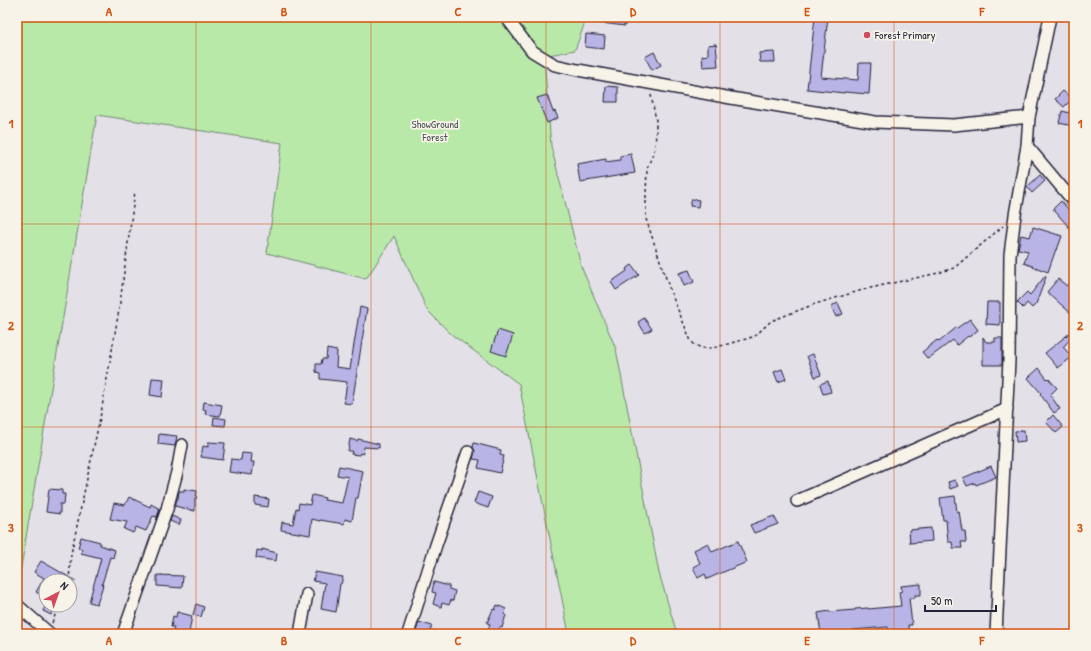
<svg xmlns="http://www.w3.org/2000/svg" width="1091" height="651" viewBox="0 0 1091 651" font-family="'Patrick Hand',sans-serif">
<style>
.green{fill:#b9e9a9;stroke:#6e8672}
.building{fill:#b9b4e6;stroke:#22223b}
.lines{fill:none;stroke-linecap:round;stroke-linejoin:round}
.minor-casing{stroke:#22223b;stroke-width:14}
.path{stroke:#22223b;stroke-width:1.5;stroke-dasharray:3 3;stroke-linecap:butt}
.minor{stroke:#f7f3e8;stroke-width:11}
.grid{fill:none;stroke:#d45411;stroke-width:1;stroke-opacity:0.55}
.poi-dot{fill:#d1495b;stroke:#f7f3e8;stroke-width:1.5}
.labels{text-anchor:middle;stroke-width:3.5;stroke-linejoin:round;paint-order:stroke}
.poi-label{font-size:11px;fill:#22223b;stroke:#f7f3e8;text-anchor:start}
.park-label{font-size:11px;fill:#485456;stroke:#f7f3e8}
.neatline{fill:none;stroke:#d45411;stroke-width:1.5}
.grid-label{font-size:13px;text-anchor:middle;font-weight:bold;fill:#d45411}
</style>
<rect width="100%" height="100%" fill="#e4e0e7"/>
<filter id="ink" filterUnits="userSpaceOnUse"><feTurbulence type="fractalNoise" baseFrequency=".025" numOctaves="2"/><feDisplacementMap in="SourceGraphic" scale="8" xChannelSelector="R" yChannelSelector="G"/><feConvolveMatrix kernelMatrix="1 2 1 2 8 2 1 2 1" color-interpolation-filters="sRGB"/></filter>
<g filter="url(#ink)">
<path class="green" d="M17,17H587L575,50L544,56L551,146L581,266L616,349L659,573L677,634H569L519,384L451,334L427,310L394,236L366,279L267,253L282,143L97,115L17,591Z"/>
<g class="building">
<path d="M593,17H626L625,26L593,22Z"/>
<path d="M815,17H828L821,77L858,80L859,63H871L869,94L844,92V93L807,89Z"/>
<path d="M586,34L605,36L604,49L585,47Z"/>
<path d="M716,44L718,66L703,67L702,56L708,55V45Z"/>
<path d="M654,52L661,65L652,70L645,57Z"/>
<path d="M774,52L775,62H760L759,53Z"/>
<path d="M606,86L618,87V102H605Z"/>
<path d="M1063,91L1072,99L1064,107L1055,99Z"/>
<path d="M547,95L553,112L555,111L558,118L547,123L537,98Z"/>
<path d="M1062,111L1074,114L1073,126L1059,123Z"/>
<path d="M631,154L635,173L580,182L577,164L606,159V162L620,160V156Z"/>
<path d="M1040,175L1045,181L1032,193L1027,187Z"/>
<path d="M692,199L699,200L698,207L690,206Z"/>
<path d="M1061,201L1074,216V233L1053,209Z"/>
<path d="M1033,227L1062,236L1057,250L1056,249L1048,272L1024,263L1028,251L1018,249L1021,235L1030,237Z"/>
<path d="M632,265L639,275L616,290L611,282L627,271L626,269Z"/>
<path d="M689,270L694,282L684,286L679,273Z"/>
<path d="M1045,276L1046,277L1036,304L1032,308L1027,303L1023,308L1017,302L1027,292L1030,295Z"/>
<path d="M1074,278V316L1047,292L1058,279L1067,286Z"/>
<path d="M987,302H1000V325L986,324Z"/>
<path d="M838,303L843,314L836,317L831,306Z"/>
<path d="M360,307L367,309L352,404L344,403L347,382L320,379V373L316,372V364H321L322,359H326L327,349L337,351L336,367L350,369Z"/>
<path d="M644,318L652,329L645,333L638,322Z"/>
<path d="M970,319L978,330L969,337L968,336L957,345L953,340L928,359L922,352L937,340L939,342L957,327V328Z"/>
<path d="M498,330L513,335L506,356L491,351Z"/>
<path d="M1071,332L1074,335L1063,347L1072,357L1058,368L1045,353Z"/>
<path d="M983,337L986,342H995V338H1002V365H983Z"/>
<path d="M813,354L821,375L815,377L807,356Z"/>
<path d="M1039,368L1047,379L1048,378L1057,388L1050,395L1060,409L1054,413L1040,394L1041,393L1028,378Z"/>
<path d="M782,369L786,379L778,382L774,372Z"/>
<path d="M152,378L164,379L162,397L150,395Z"/>
<path d="M828,381L831,392L823,394L820,384Z"/>
<path d="M204,402L222,405L220,416L205,414L206,410L203,409Z"/>
<path d="M1053,415L1063,427L1056,433L1046,422Z"/>
<path d="M214,417L226,419L225,426L213,425Z"/>
<path d="M1024,430L1025,441L1016,442L1015,431Z"/>
<path d="M159,434L177,436L175,446L158,444Z"/>
<path d="M350,439L357,441L358,439L379,444V448L364,447L363,454L360,453L359,455L351,454L352,451H348Z"/>
<path d="M208,442L225,443L223,460L201,457L203,446L208,447Z"/>
<path d="M474,443L501,450L500,455L504,456L500,473L478,468L480,460L473,459L475,451L473,447Z"/>
<path d="M242,453L252,454L251,462H254L252,475L229,472L231,459L241,460Z"/>
<path d="M339,466L363,471L361,482L358,498H356L352,521L345,519L344,524L320,520V521L312,519L310,535L281,530L282,522L293,524L296,508L298,509L299,503L310,505L312,495L325,498L324,500L342,503L348,477L337,475Z"/>
<path d="M991,466L996,477L976,485L975,483L967,486L963,478Z"/>
<path d="M955,480L958,486L950,489L948,482Z"/>
<path d="M49,489L62,490V494H65L64,504H60V514L46,512Z"/>
<path d="M184,489L197,491L196,499L195,498V511L175,506L177,499H178L179,491H184Z"/>
<path d="M478,492L492,497L488,508L474,503Z"/>
<path d="M955,496L957,512L959,511L962,531H965L966,542H961L962,548H953L952,542H948L946,520H943L940,498Z"/>
<path d="M129,497L150,507L151,504L160,509L157,517L153,516L146,531L136,527L133,533L124,529L127,522L110,519L114,503L125,505Z"/>
<path d="M255,497L269,499L268,507L255,505Z"/>
<path d="M172,516L181,520L179,525L170,521Z"/>
<path d="M774,516L778,524L754,533L750,525Z"/>
<path d="M931,528L932,541L910,543L909,530Z"/>
<path d="M81,537L100,542V545L115,550L113,558L110,557L102,584L103,585L97,604L89,602L101,558L81,553L82,549L78,548Z"/>
<path d="M738,541L747,562L707,579L705,574L698,578L693,567L700,563L694,550L708,543L712,552Z"/>
<path d="M262,549L277,553L276,561L256,558L257,550L262,551Z"/>
<path d="M41,561L76,581H46V597L36,592L44,578L34,572Z"/>
<path d="M315,572L343,577L341,584H340L336,612L321,609L325,583L313,581Z"/>
<path d="M157,575L183,576L182,588L157,586Z"/>
<path d="M434,582L449,586V589L455,591L453,601L451,600L449,605L442,603L441,607L433,604L436,593L432,592Z"/>
<path d="M921,584V595H915V598H909L912,625H908L909,632L889,634L888,627L853,630V631L832,633V634H821L818,613L829,611V612L855,610V609L868,608V609L901,606L899,592L902,591L901,586Z"/>
<path d="M196,604L204,607L201,617L193,615Z"/>
<path d="M46,605H55L51,615L43,611Z"/>
<path d="M497,605L506,609L504,614L506,615L502,628L500,627L498,632L488,629L490,624L487,623L493,609L495,610Z"/>
<path d="M177,612L192,616L189,633L184,632V634H182L173,632L174,627H171L173,616L176,617Z"/>
<path d="M419,622L432,626L429,634H415Z"/>
</g>
<g class="lines">
<defs>
<g id="minor">
<path d="M506,17L532,51L555,65L578,70L731,98L875,122L954,125L1029,117"/>
<path d="M1027,146L1074,202"/>
<path d="M797,501L1007,409"/>
<path d="M17,605L50,634"/>
<path d="M123,634L167,509L177,472L182,445"/>
<path d="M300,634L307,594"/>
<path d="M408,634L436,545L468,452"/>
<path d="M996,634L1009,360L1010,255L1015,215L1027,146L1029,117L1050,17"/>
</g>
</defs>
<use href="#minor" class="minor-casing"/>
<g class="path">
<path d="M651,95L656,120V132L655,148L647,169L646,194V219L671,293L691,341L695,345L702,348H713L746,339L755,336L771,321L815,304L866,289L938,273L954,268L1003,226"/>
<path d="M69,581L71,554L101,413L119,310L135,191"/>
<path d="M52,623L59,605"/>
</g>
<use href="#minor" class="minor"/>
</g>
</g>
<path class="grid" d="M196,17V634M371,17V634M546,17V634M720,17V634M894,17V634M17,224H1074M17,427H1074"/>
<circle class="poi-dot" cx="867" cy="35" r="4"/>
<g class="labels">
<g class="poi-label">
<text x="875" y="39">Forest Primary</text>
</g>
<g class="park-label">
<text x="435" y="128">ShowGround<tspan x="435" dy="13">Forest</tspan></text>
</g>
</g>
<rect width="1091" height="651" fill="none" stroke="#f7f3e8" stroke-width="44"/>
<g transform="translate(58 593) rotate(41)"><circle r="19" fill="#f7f3e8" stroke="#a29fa3"/>
<path d="M0-3L7 15L0 10L-7 15Z" fill="#d1495b"/>
<text y="-6" font-size="11" font-weight="bold" text-anchor="middle" fill="#22223b">N</text>
</g>
<path d="M925 605v6h71v-6" fill="none" stroke="#22223b" stroke-width="2"/>
<text x="931" y="605" font-size="12" fill="#22223b" stroke="#f7f3e8" stroke-width="3" paint-order="stroke">50 m</text>
<rect x="22" y="22" width="1047" height="607" class="neatline"/>
<g class="grid-label">
<text x="109" y="16">A</text>
<text x="284" y="16">B</text>
<text x="458" y="16">C</text>
<text x="633" y="16">D</text>
<text x="807" y="16">E</text>
<text x="982" y="16">F</text>
<text x="11" y="128">1</text>
<text x="1080" y="128">1</text>
<text x="11" y="330">2</text>
<text x="1080" y="330">2</text>
<text x="11" y="532">3</text>
<text x="1080" y="532">3</text>
<text x="109" y="645">A</text>
<text x="284" y="645">B</text>
<text x="458" y="645">C</text>
<text x="633" y="645">D</text>
<text x="807" y="645">E</text>
<text x="982" y="645">F</text>
</g>
</svg>
